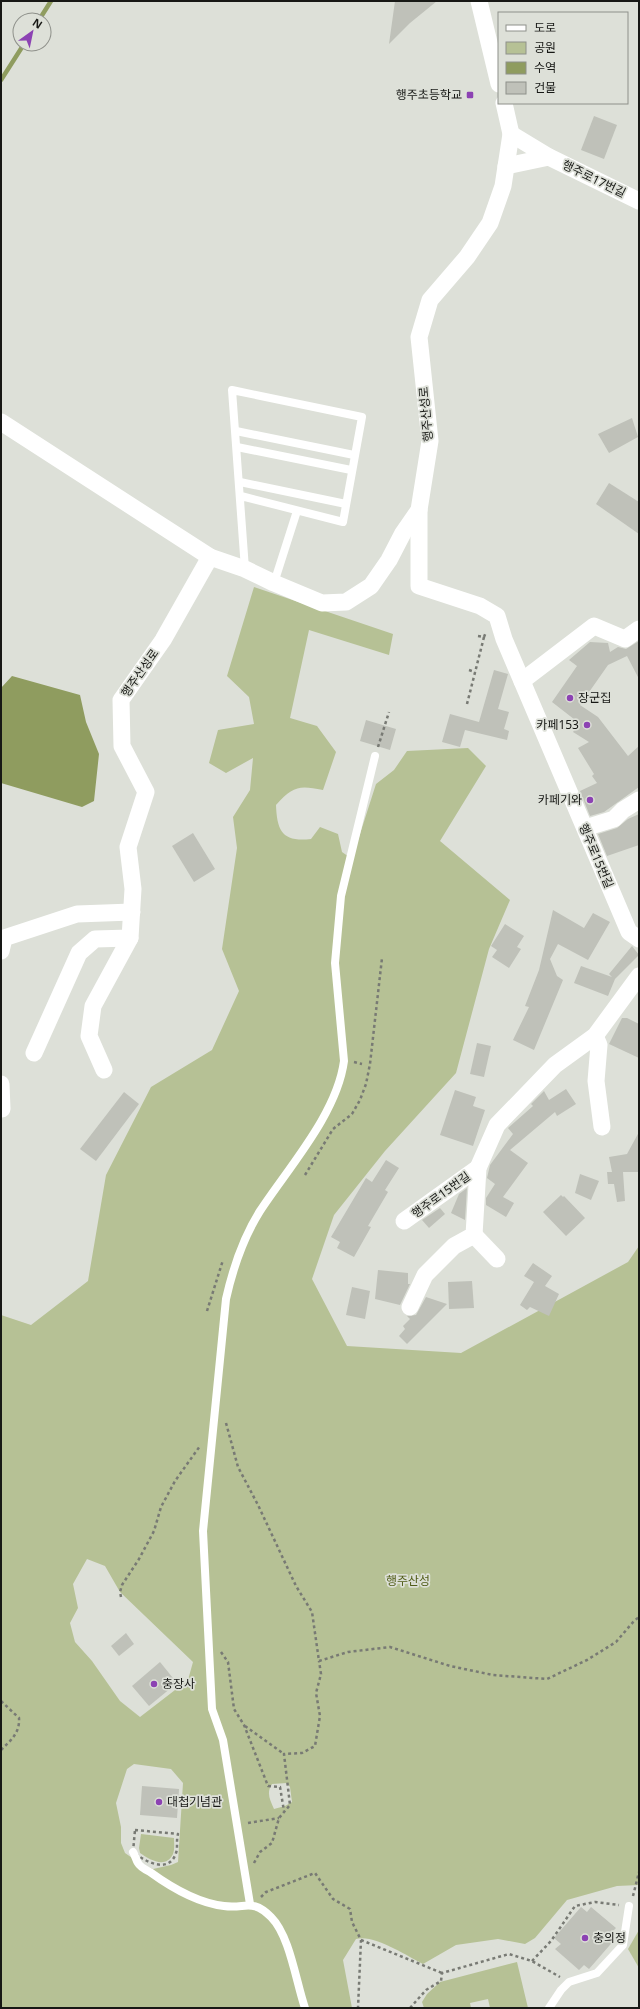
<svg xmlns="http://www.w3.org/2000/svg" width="640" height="2009" viewBox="0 0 640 2009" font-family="'Noto Sans','Noto Sans KR',sans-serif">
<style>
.green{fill:#b6c195;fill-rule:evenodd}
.water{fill:#8f9c5f}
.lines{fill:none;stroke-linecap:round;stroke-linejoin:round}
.stream{stroke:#8f9c5f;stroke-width:4.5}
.building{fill:#bfc1b9}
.path{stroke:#787a74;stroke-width:2.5;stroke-dasharray:3 3;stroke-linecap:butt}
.lane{stroke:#fff;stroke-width:8}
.street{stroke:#fff;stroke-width:17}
.poi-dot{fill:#8c42b3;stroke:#dde0d8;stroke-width:1.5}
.labels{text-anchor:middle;stroke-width:3.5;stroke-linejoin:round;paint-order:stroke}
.poi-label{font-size:12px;fill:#171815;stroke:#dde0d8;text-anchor:start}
.street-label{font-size:12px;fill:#171815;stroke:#dde0d8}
.park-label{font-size:12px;fill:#515d18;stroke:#dde0d8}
</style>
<rect width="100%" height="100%" fill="#dde0d8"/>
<g class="green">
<path d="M254,587L393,634L389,655L309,630L290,718L317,726L336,752L323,790C299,785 293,786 276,805C277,832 283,842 311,839L320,827L338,834L342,852L352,859L376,784L394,770L407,751L468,748L486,766L440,841L510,900L489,949L456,1073L385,1151L334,1215L312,1279L347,1346L461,1353L628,1262L639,1246V1885L617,1886L567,1900L535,1938L525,1944L498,1939L456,1945L423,1964C407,1956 374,1934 356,1939L343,1960L352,2008H1V1315L31,1325L88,1281L106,1175L151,1087L212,1050L239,991L222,949L237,848L233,817L250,790L253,758L226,773L209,763L218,730L254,724L249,697L227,676ZM87,1559L105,1566L120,1592L193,1662L188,1680L140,1717L120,1701L92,1661L75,1642L70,1623L78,1608L73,1584ZM134,1764L171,1769L183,1783L178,1862L171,1865L153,1869L138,1862L125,1853L121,1843V1827L116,1803L127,1769ZM287,1783L290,1787L292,1802L285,1806L274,1809C270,1800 266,1793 272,1784Z"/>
<path d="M141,1834L174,1838C174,1842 175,1849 173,1854C166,1869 150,1860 140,1853L139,1848Z"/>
<path d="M639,1930V1968L628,1949Z"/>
<path d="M517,1962L528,2008H490L488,1999L470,2003L471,2008H424L422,2002L427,1994L440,1982Z"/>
</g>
<path class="water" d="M12,676L80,695L86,722L99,754L94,801L82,807L1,783V688Z"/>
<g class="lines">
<g class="stream">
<path d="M39,20L51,1"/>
<path d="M1,80L24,44"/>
</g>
</g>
<g class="building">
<path d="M395,1H437L410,23L389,44Z"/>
<path d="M594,116L617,125L604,159L581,150Z"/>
<path d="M632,418L638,437L609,453L598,434Z"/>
<path d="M609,483L639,502V534L596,504Z"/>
<path d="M639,641V679L627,656L608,665L580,705L598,717L628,756L639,746V787L604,812L590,816L580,791L597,783L592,776L594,774L578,748L589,742L573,732L579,723L552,702L577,666L569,660L590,642L608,643L610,652L618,647L626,649Z"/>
<path d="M494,670L508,674L498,709L509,712L504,729L509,731L507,740L465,730L460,747L442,742L450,714L479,722Z"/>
<path d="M366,720L396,729L390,750L360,741Z"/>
<path d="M639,814V845L607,856L598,834L617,828L628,819Z"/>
<path d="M193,833L215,869L194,882L172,846Z"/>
<path d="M553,910L584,928L593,913L610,922L588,960L558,944L550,959L557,976L563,980L534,1050L513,1040L529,1007L525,1006L539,970Z"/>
<path d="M505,924L524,936L517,947L521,949L509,968L492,957L497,950L491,946Z"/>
<path d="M632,946L639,955L615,979L608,996L574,983L581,966L612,977L609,974Z"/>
<path d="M622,1018H627L639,1024V1058L609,1044Z"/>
<path d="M477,1043L491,1046L484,1077L470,1074Z"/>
<path d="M566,1089L576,1104L557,1116L555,1112L510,1150L528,1163L503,1197L514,1203L506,1217L486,1205V1198L495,1184L487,1178L490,1165L513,1134L508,1128L533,1106L531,1104L544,1091L549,1100Z"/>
<path d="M455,1090L476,1097L473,1106L485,1110L473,1146L440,1135Z"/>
<path d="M124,1092L139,1104L96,1161L80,1149Z"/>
<path d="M639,1132V1172H623L625,1201L617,1202L614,1184H608L607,1172H612L609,1157L627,1154Z"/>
<path d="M386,1160L399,1168L385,1190L388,1192L368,1226L371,1227L354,1257L337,1248L340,1242L331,1237L366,1178L372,1182Z"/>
<path d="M580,1174L599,1181L591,1200L575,1193Z"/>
<path d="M467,1188L465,1220L451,1213L459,1194Z"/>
<path d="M561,1195L563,1197L564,1196L585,1218L566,1236L543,1212Z"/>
<path d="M440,1208L445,1214L429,1228L422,1220Z"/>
<path d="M533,1263L552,1276L545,1286L559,1294L549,1316L530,1307L527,1310L520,1305L534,1282L524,1276Z"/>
<path d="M378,1270L408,1273V1284H410L400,1305L375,1299Z"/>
<path d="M472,1281L474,1308L449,1309L448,1282Z"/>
<path d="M352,1287L370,1291L365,1319L346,1315Z"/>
<path d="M426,1297L447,1304L407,1344L399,1336L405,1329L403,1326L410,1319L407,1316L416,1315Z"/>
<path d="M126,1633L134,1644L119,1656L111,1646Z"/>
<path d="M160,1662L177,1683L149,1706L132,1686Z"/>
<path d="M142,1786L179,1789L177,1818L140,1815Z"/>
<path d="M581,1907L587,1912L591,1907L616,1928L611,1933L616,1938L589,1969L584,1965L579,1970L555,1949L561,1944L554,1938Z"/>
</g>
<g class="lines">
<g class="path">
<path d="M478,636L484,637L486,632"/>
<path d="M469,670L475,672"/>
<path d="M467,704L484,637"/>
<path d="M378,747L389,712"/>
<path d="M354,1062L362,1064"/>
<path d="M305,1175L333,1129L352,1114L360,1100L366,1084L370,1064L382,958"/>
<path d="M207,1311L223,1260"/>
<path d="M226,1423L238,1467L258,1505L296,1586L312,1612L319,1661L348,1652L390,1647L450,1666L493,1675L547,1679L587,1660L616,1642L634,1621L639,1617"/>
<path d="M121,1597L120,1592L122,1585L139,1559L154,1531L161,1507L175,1481L200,1446"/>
<path d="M221,1652L228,1662L234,1709L244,1725L268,1786L280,1787L284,1811"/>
<path d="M1,1701L19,1718C20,1733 11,1740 1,1750"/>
<path d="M245,1726L284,1754"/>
<path d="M248,1823L279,1818"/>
<path d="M135,1830L178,1834C176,1841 178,1848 176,1853C169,1875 144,1861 133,1852Z"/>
<path d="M254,1863L260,1852L272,1843L279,1818L290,1805L284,1754L302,1753L315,1746L320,1716L316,1693L321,1674L319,1661"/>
<path d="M633,1896L639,1872"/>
<path d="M261,1897L266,1892L315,1873L333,1899L350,1909L352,1922L361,1940L358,2008"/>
<path d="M361,1940L442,1973"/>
<path d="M532,1961L551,1941L575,1906L595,1902L619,1905"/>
<path d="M410,2008L426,1990L441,1981L442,1973L509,1954L532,1961L560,1977"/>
</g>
<g class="lane">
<path d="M236,431L354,455"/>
<path d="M237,447L351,470"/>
<path d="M240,482L346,504"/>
<path d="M241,496L343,522L362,417L232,390L245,569"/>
<path d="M274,583L297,511"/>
<path d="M133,1852C135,1855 136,1860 138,1863C140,1867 146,1870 150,1872C172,1888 197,1903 224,1906C246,1909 252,1898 271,1917C290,1936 296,1982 305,2008"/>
<path d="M250,1904L223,1740L212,1709L203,1531L226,1299C233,1268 243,1238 260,1211C288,1168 337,1114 344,1061L335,963L341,896L375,756"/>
<path d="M549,2008L561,1990L569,1982L597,1973L623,1945L629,1906"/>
</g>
<g class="street">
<path d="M479,1L499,84"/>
<path d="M511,134L549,157L639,201"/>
<path d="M506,166L549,157"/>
<path d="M1,422L210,557L245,569L274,583L322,603L346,602L371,586L389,560L403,533L419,510L430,441L419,337L430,300L467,257L490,223L503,186L511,134L504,103"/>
<path d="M419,510V586L480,606L497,616L504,639L629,932L639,939"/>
<path d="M522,681L594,626L625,639L639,629"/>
<path d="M585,828L614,819L623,810L639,800"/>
<path d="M1,951L4,938L77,914L132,912"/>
<path d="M595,1036L599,1045L596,1081L602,1127"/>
<path d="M34,1053L79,953L95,939L130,938"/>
<path d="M104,1070L89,1036L93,1006L130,938L133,889L128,847L146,792L122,746L121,700L163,640L210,557"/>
<path d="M1,1084L2,1109"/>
<path d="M404,1221L478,1168"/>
<path d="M474,1235L497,1259"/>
<path d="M410,1307L425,1275L454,1246L474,1235L478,1168L497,1125L555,1065L595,1036L639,976"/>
</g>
</g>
<g class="poi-dot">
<rect x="466" y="91" width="8" height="8" rx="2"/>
<circle cx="570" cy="698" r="4"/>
<circle cx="587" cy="725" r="4"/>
<circle cx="590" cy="800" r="4"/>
<circle cx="154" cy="1684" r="4"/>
<circle cx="159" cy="1802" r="4"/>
<circle cx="585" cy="1938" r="4"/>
</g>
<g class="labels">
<g class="poi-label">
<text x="462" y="99" text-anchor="end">행주초등학교</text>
<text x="578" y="702">장군집</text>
<text x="579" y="729" text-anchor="end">카페153</text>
<text x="582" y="804" text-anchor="end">카페기와</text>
<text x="162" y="1688">충장사</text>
<text x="167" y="1806">대첩기념관</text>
<text x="593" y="1942">충의정</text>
</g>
<g class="street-label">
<text transform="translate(594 179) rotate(26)" y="4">행주로17번길</text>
<text transform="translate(426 414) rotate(-95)" y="4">행주산성로</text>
<text transform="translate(140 673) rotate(-55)" y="4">행주산성로</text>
<text transform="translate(596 856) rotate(67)" y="4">행주로15번길</text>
<text transform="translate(441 1195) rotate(-36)" y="4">행주로15번길</text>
</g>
<g class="park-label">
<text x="408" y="1585">행주산성</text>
</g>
</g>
<rect width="640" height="2009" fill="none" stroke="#171815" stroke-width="4"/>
<rect x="498" y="12" width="130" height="92" fill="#dde0d8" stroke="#8e908a"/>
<rect x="506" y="25" width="20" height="6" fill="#ffffff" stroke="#8e908a"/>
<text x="534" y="32" font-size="12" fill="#171815">도로</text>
<rect x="506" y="42" width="20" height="12" fill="#b6c195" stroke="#8e908a"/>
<text x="534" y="52" font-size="12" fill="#171815">공원</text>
<rect x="506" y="62" width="20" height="12" fill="#8f9c5f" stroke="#8e908a"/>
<text x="534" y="72" font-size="12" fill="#171815">수역</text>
<rect x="506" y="82" width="20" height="12" fill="#bfc1b9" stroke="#8e908a"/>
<text x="534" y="92" font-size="12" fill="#171815">건물</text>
<g transform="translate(32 32) rotate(33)"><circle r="19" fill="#dde0d8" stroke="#8e908a"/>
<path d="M0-3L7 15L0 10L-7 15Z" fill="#8c42b3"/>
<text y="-6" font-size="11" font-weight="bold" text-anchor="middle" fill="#171815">N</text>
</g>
</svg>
